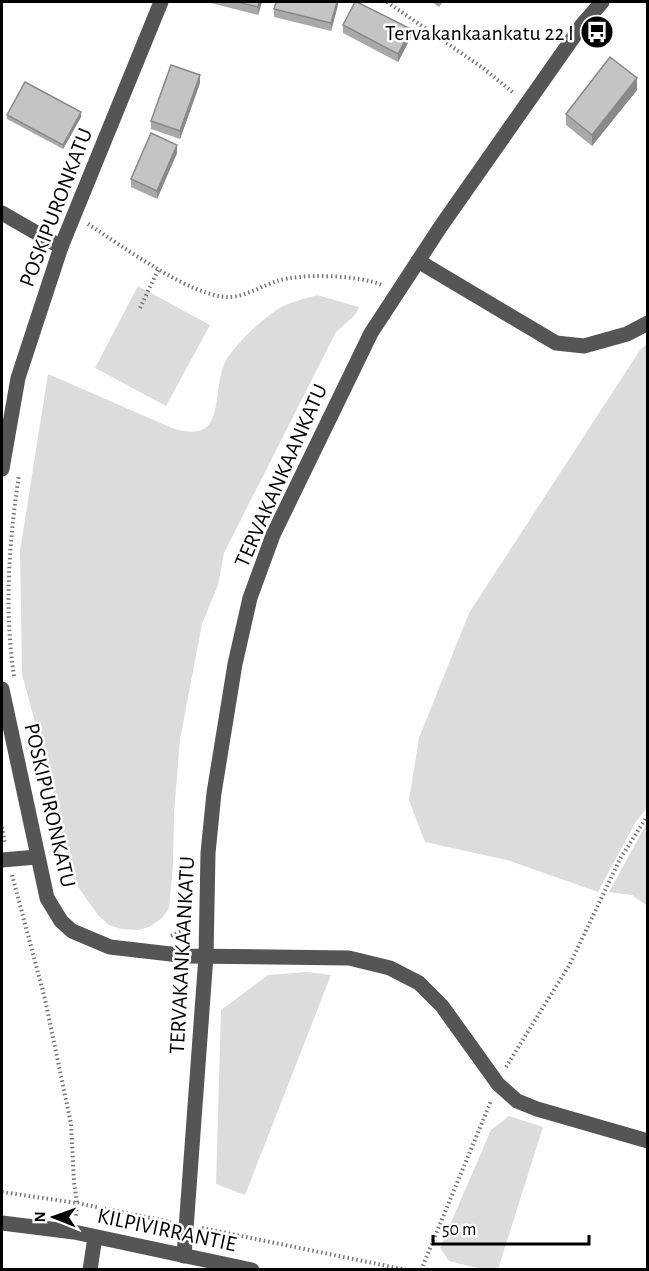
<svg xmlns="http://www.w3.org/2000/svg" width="649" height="1271" viewBox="0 0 649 1271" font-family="'Alegreya Sans',sans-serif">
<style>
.green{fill:#dcdcdc}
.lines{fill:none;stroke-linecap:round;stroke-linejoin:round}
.path{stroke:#777;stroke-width:4;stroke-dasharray:1.5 3;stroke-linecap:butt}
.minor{stroke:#555;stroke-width:15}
.wall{fill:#a9a9a9}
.shaded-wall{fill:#898989}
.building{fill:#c4c4c4;stroke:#898989;stroke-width:1.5}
.labels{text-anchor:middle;stroke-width:5;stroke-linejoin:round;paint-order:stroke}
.poi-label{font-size:22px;fill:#000;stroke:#fff;text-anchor:end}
.street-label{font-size:22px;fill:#000;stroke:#fff}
</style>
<rect width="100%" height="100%" fill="#fff"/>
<g class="green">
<path d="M138,286L210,325L166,406L95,368Z"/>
<path d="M317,295L359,307L355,315L336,332L224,553L218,585L202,624L180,739L174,814L173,865L169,908L162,918L149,927L138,930L121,929L109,925L98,915L76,884L63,849L54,794L22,674L20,551L48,374L172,428C232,447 208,387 228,357C240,340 260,321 278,309C289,302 305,299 317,295Z"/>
<path d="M647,344V808L635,823L598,892L507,860L425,842L409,800L419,738L469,613L640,350Z"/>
<path d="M647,823V906L632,895L609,892Z"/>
<path d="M307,972L331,975L245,1195L216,1184L221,1010L268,975Z"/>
<path d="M509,1116L543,1127L498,1269H481L449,1261L440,1248L491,1130Z"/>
</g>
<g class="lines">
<g class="path">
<path d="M387,2L483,68L515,94"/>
<path d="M88,224C121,245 192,298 230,297C246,296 262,286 277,281C301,273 359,275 382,285"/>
<path d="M140,308L159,268"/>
<path d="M14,676C4,609 9,542 19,475"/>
<path d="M2,827L5,844"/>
<path d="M12,875L45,999L71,1124L74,1182L77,1203L76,1217"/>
<path d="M171,936L189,928"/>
<path d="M506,1067L570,964L620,859L648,815"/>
<path d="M2,1192L77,1203L171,1222"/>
<path d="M202,1228L407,1270"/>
<path d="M421,1270L491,1101"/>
</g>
<g class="minor">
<path d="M2,213L61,247"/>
<path d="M418,261L556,343L584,346L627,334L648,323"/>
<path d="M2,469L18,378L61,247L161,2"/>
<path d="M2,689L47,898L61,921L72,931L110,947L188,956L349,958L390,968L419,983L442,1006L498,1084L517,1101L537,1109L648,1141"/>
<path d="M2,860L37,857"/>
<path d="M2,1223L74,1232L252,1270"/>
<path d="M184,1256L206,956L208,853L214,793L235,664L250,598L273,535L371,333L441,226L582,25L602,2"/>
<path d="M90,1270L95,1237"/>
</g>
</g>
<g class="wall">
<path d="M207,2H262L258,15Z"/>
<path d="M338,2V5L331,31L274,17V9Z"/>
<path d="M432,2H443L439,7Z"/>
<path d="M343,25L411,37L398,62L343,33Z"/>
<path d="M200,83L180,139L151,129V121Z"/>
<path d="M637,90L592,146L566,125V114Z"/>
<path d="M7,115L81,117L63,149L7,119Z"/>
<path d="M177,153L157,199L131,187V179Z"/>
</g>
<g class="shaded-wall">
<path d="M259,2H262L258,15V7Z"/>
<path d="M337,2H338V5L331,31V23Z"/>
<path d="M411,29V37L398,62V54Z"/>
<path d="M200,75V83L180,139V131Z"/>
<path d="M637,78V90L592,146V135Z"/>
<path d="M81,112V117L63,149V145Z"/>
<path d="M177,145V153L157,199V191Z"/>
</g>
<g class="building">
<path d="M238,2H259L258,7Z"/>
<path d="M276,2H337L331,23L274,9Z"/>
<path d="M355,2H357L411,29L398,54L343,25Z"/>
<path d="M610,57L637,78L592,135L566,114Z"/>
<path d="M171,65L200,75L180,131L151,121Z"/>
<path d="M25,82L81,112L63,145L7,115Z"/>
<path d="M151,133L177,145L157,191L131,179Z"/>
</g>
<defs>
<symbol id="bus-disc" viewBox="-11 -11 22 22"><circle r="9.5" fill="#000" stroke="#fff"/><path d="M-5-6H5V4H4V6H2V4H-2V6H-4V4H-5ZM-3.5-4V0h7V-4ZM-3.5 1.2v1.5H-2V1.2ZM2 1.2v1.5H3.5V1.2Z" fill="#fff"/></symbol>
</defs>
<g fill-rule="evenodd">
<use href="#bus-disc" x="578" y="13" width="38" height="38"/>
</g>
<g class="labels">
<g class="poi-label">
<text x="574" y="40">Tervakankaankatu 22 I</text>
</g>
<g class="street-label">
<text transform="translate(55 207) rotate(-69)" y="8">POSKIPURONKATU</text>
<text transform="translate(280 475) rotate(-66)" y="8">TERVAKANKAANKATU</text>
<text transform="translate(51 805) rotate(77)" y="8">POSKIPURONKATU</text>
<text transform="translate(181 955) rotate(-87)" y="8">TERVAKANKAANKATU</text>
<text transform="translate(167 1229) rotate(12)" y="8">KILPIVIRRANTIE</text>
</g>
</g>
<rect width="649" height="1271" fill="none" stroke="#000000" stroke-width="6"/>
<g transform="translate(54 1217) rotate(271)" stroke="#ffffff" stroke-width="4.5" paint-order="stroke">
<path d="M0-4.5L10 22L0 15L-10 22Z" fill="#000000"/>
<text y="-9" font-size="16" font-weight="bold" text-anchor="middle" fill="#000000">N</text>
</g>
<path d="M433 1235v9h156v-9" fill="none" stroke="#000000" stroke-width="3"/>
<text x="442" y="1235" font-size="18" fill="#000000" stroke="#ffffff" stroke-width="4.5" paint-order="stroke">50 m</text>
</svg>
